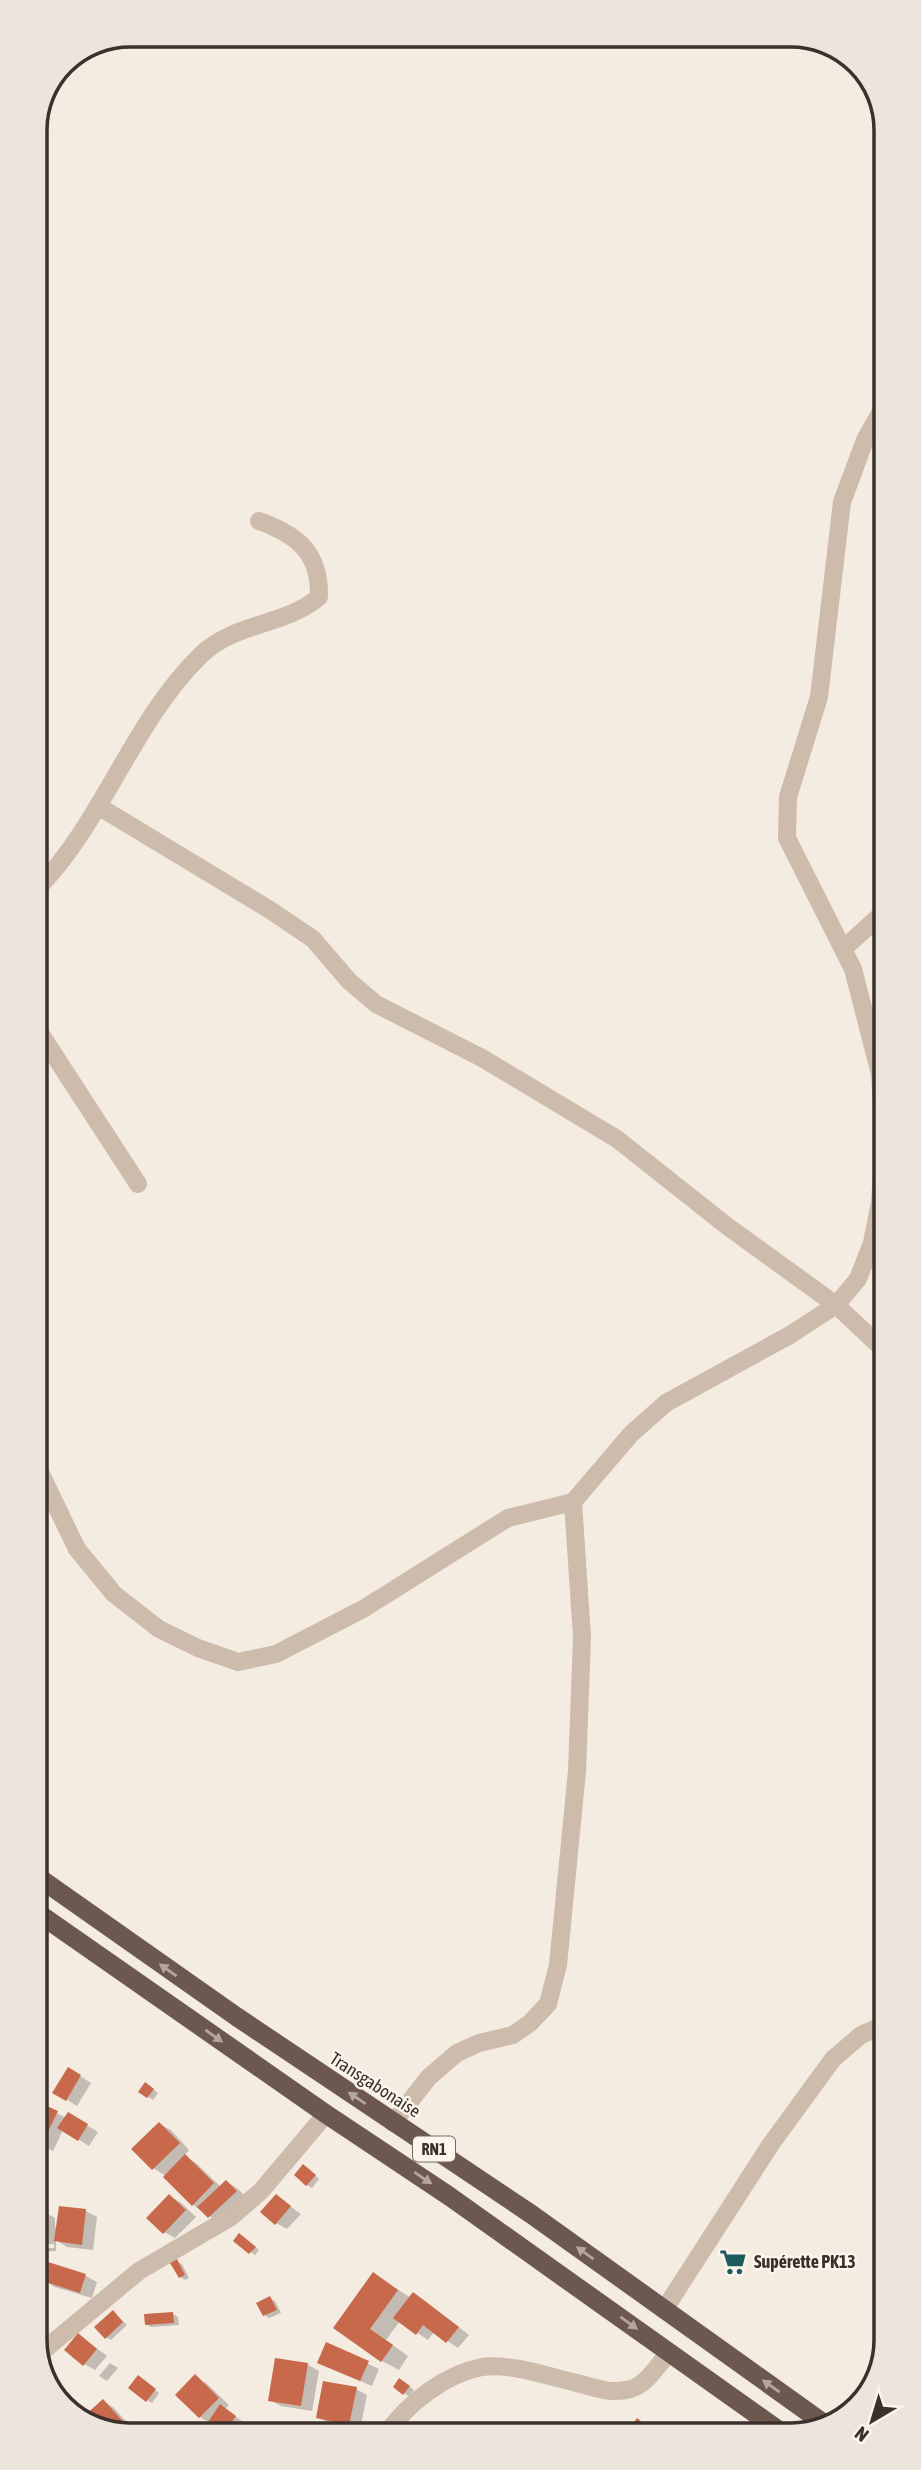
<svg xmlns="http://www.w3.org/2000/svg" width="921" height="2470" viewBox="0 0 921 2470" font-family="'Asap Condensed',sans-serif">
<style>
.shadow{fill:#0003}
.building{fill:#c8694b}
.lines{fill:none;stroke-linecap:round;stroke-linejoin:round}
.minor{stroke:#cdbbac;stroke-width:18}
.trunk{stroke:#6c584f;stroke-width:19}
.oneway{fill:#b4a69e}
.labels{text-anchor:middle;stroke-width:5;stroke-linejoin:round;paint-order:stroke}
.shield{fill:#fbf5ee;stroke:#756b66;stroke-width:2}
.shield-label{font-size:16px;font-weight:bold;fill:#3b302b}
.street-label{font-size:18px;fill:#3b302b;stroke:#fbf5ee}
.poi-label{font-size:18px;font-weight:bold;fill:#3b302b;stroke:#fbf5ee;text-anchor:start}
.rim{fill:none;stroke:#3b302b;stroke-width:3.5}
</style>
<rect width="100%" height="100%" fill="#f4ebe1"/>
<g class="shadow">
<path d="M69,2069L91,2083L77,2106L55,2092Z"/>
<path d="M150,2087L158,2093L153,2100L140,2091Z"/>
<path d="M38,2103L66,2118L68,2114L98,2132L89,2146L63,2130L53,2151L38,2144Z"/>
<path d="M159,2124L171,2130L189,2150L184,2156L196,2163L221,2187L227,2182L238,2189L247,2198L220,2223L193,2205L166,2176L153,2168Z"/>
<path d="M309,2169L319,2179L312,2188L307,2185Z"/>
<path d="M169,2196L180,2202L196,2217L175,2238L164,2232Z"/>
<path d="M276,2196L301,2214L287,2229L276,2223Z"/>
<path d="M86,2211L97,2217L93,2250L67,2247L56,2240V2251L38,2252V2248H54V2244H38L44,2212L55,2218V2227H58Z"/>
<path d="M244,2238L259,2250L255,2255L236,2241Z"/>
<path d="M177,2262L182,2264L189,2278L185,2280L180,2277Z"/>
<path d="M49,2265L86,2276L97,2282L92,2298L55,2287L44,2280Z"/>
<path d="M374,2274L411,2298L414,2294L425,2301L469,2335L458,2348L434,2332L428,2340L400,2321L386,2340L408,2356L399,2370L382,2361L335,2327Z"/>
<path d="M270,2298L275,2301L281,2313L269,2318L264,2315Z"/>
<path d="M113,2312L127,2325L111,2340L106,2337Z"/>
<path d="M173,2314L178,2317L179,2325L151,2327L146,2324Z"/>
<path d="M79,2335L107,2356L95,2370L84,2364Z"/>
<path d="M327,2344L379,2369L372,2386L330,2368Z"/>
<path d="M277,2360L308,2365L319,2371L312,2411L281,2406L270,2400Z"/>
<path d="M110,2363L118,2368L107,2381L99,2376Z"/>
<path d="M195,2377L206,2383L229,2405L225,2409L246,2424L239,2434H229L200,2417L177,2395Z"/>
<path d="M48,2380L58,2388L55,2392Z"/>
<path d="M143,2381L159,2393L152,2403L147,2400Z"/>
<path d="M405,2383L414,2390L409,2396L404,2393Z"/>
<path d="M356,2389L367,2395L360,2430L329,2423L318,2417Z"/>
<path d="M103,2401L114,2408L138,2435H123Z"/>
<path d="M637,2420L648,2428L645,2432H630Z"/>
</g>
<g class="building">
<path d="M68,2067L81,2075L66,2101L52,2093Z"/>
<path d="M145,2082L154,2089L147,2098L138,2092Z"/>
<path d="M38,2102L58,2111L41,2146L38,2145Z"/>
<path d="M68,2112L88,2124L78,2141L57,2128Z"/>
<path d="M159,2122L180,2143L152,2170L131,2149Z"/>
<path d="M185,2154L214,2183L192,2206L163,2177Z"/>
<path d="M303,2164L316,2175L306,2186L294,2175Z"/>
<path d="M226,2180L237,2191L208,2218L197,2207Z"/>
<path d="M169,2194L186,2210L163,2234L146,2218Z"/>
<path d="M276,2194L291,2206L275,2225L260,2212Z"/>
<path d="M59,2206L86,2209L82,2245L54,2241Z"/>
<rect x="38" y="2210" width="7" height="36"/>
<path d="M239,2233L256,2247L249,2254L233,2241Z"/>
<path d="M177,2259L185,2275L179,2278L170,2263Z"/>
<path d="M48,2262L86,2274L80,2293L42,2281Z"/>
<path d="M373,2272L398,2290L370,2329L393,2345L381,2362L333,2328Z"/>
<path d="M413,2292L459,2327L446,2343L423,2325L416,2335L393,2318Z"/>
<path d="M270,2296L277,2310L263,2316L256,2303Z"/>
<path d="M113,2310L123,2322L105,2339L94,2327Z"/>
<path d="M173,2312L174,2323L145,2325L144,2314Z"/>
<path d="M78,2333L97,2349L83,2366L64,2350Z"/>
<path d="M326,2342L369,2361L360,2381L317,2363Z"/>
<path d="M275,2358L308,2363L301,2406L268,2401Z"/>
<path d="M195,2374L219,2398L199,2418L175,2395Z"/>
<path d="M138,2375L156,2389L146,2402L128,2388Z"/>
<path d="M399,2378L410,2386L403,2395L393,2387Z"/>
<path d="M323,2381L357,2387L349,2425L316,2418Z"/>
<path d="M103,2399L135,2435H123L82,2418Z"/>
<path d="M220,2404L236,2416L224,2433L208,2422Z"/>
<path d="M637,2418L644,2424L638,2432L627,2433Z"/>
</g>
<g class="lines">
<g class="minor">
<path d="M98,806L270,910L313,939L349,981L376,1004L482,1058L617,1139L727,1226L836,1305L885,1351"/>
<path d="M36,890C104,821 132,722 201,655C235,622 285,626 319,597C320,553 298,535 259,521"/>
<path d="M843,949L884,912"/>
<path d="M36,1027L138,1184"/>
<path d="M37,1466L77,1549L114,1594L159,1629L198,1648L238,1662L276,1654L363,1609L508,1518L573,1502"/>
<path d="M393,2123L429,2077L457,2053L479,2043L513,2035L530,2023L548,2004L558,1965L577,1771L582,1637L573,1502L631,1434L666,1403L790,1335L836,1305L858,1279L872,1243L880,1202L882,1170L883,1123L880,1074L853,969L787,838L788,797L819,697L842,502L865,440L883,408"/>
<path d="M664,2310L771,2144L833,2059L861,2035L886,2024"/>
<path d="M38,2355L139,2271L231,2217L261,2191L326,2114"/>
<path d="M386,2434C408,2403 445,2374 482,2367C509,2363 547,2376 573,2382C594,2387 609,2395 631,2389C647,2384 659,2364 669,2352"/>
</g>
<g class="trunk">
<path d="M38,1877L237,2017L531,2214L826,2425"/>
<path d="M38,1913L326,2114L449,2196L781,2432"/>
</g>
</g>
<defs><path id="oneway-solid" d="M-6-.8H1V-3.2L6.5 0L1 3.2V.8H-6Z" transform="scale(1.75)"/></defs>
<g class="oneway">
<use href="#oneway-solid" transform="translate(168 1970) rotate(-145)"/>
<use href="#oneway-solid" transform="translate(214 2036) rotate(35)"/>
<use href="#oneway-solid" transform="translate(357 2098) rotate(-146)"/>
<use href="#oneway-solid" transform="translate(423 2178) rotate(34)"/>
<use href="#oneway-solid" transform="translate(585 2253) rotate(-144)"/>
<use href="#oneway-solid" transform="translate(629 2323) rotate(36)"/>
<use href="#oneway-solid" transform="translate(771 2386) rotate(-145)"/>
</g>
<defs>
<symbol id="supermarket-bare" viewBox="-9 -9 18 18"><path d="M-6-5.5h2.5l.6 2H6L4.5 2H-2.5L-4.4-4H-6ZM-1.5 3.2a1.3 1.3 0 1 0 .1 0ZM3 3.2a1.3 1.3 0 1 0 .1 0Z" fill="#1f5a5e" stroke="#fbf5ee" stroke-width="2.5" paint-order="stroke"/></symbol>
</defs>
<g fill-rule="evenodd">
<use href="#supermarket-bare" x="714" y="2243" width="38" height="38"/>
</g>
<g class="labels">
<rect class="shield" x="413" y="2136.5" width="42" height="25" rx="5"/>
<g class="shield-label">
<text x="434" y="2155">RN1</text>
</g>
<g class="street-label">
<text transform="translate(375 2085) rotate(33)" y="6">Transgabonaise</text>
</g>
<g class="poi-label">
<text x="754" y="2268">Supérette PK13</text>
</g>
</g>
<path d="M0 0H921V2470H0ZM130 47H791A83 83 0 0 1 874 130V2340A83 83 0 0 1 791 2423H130A83 83 0 0 1 47 2340V130A83 83 0 0 1 130 47Z" fill="#ece5de" fill-rule="evenodd"/>
<path class="rim" d="M130 47H791A83 83 0 0 1 874 130V2340A83 83 0 0 1 791 2423H130A83 83 0 0 1 47 2340V130A83 83 0 0 1 130 47Z"/>
<g transform="translate(872 2421) rotate(218)" stroke="#fbf5ee" stroke-width="5" paint-order="stroke">
<path d="M0-5L12 26L0 18L-12 26Z" fill="#3b302b"/>
<text y="-10" font-size="19" font-weight="bold" text-anchor="middle" fill="#3b302b">N</text>
</g>
</svg>
